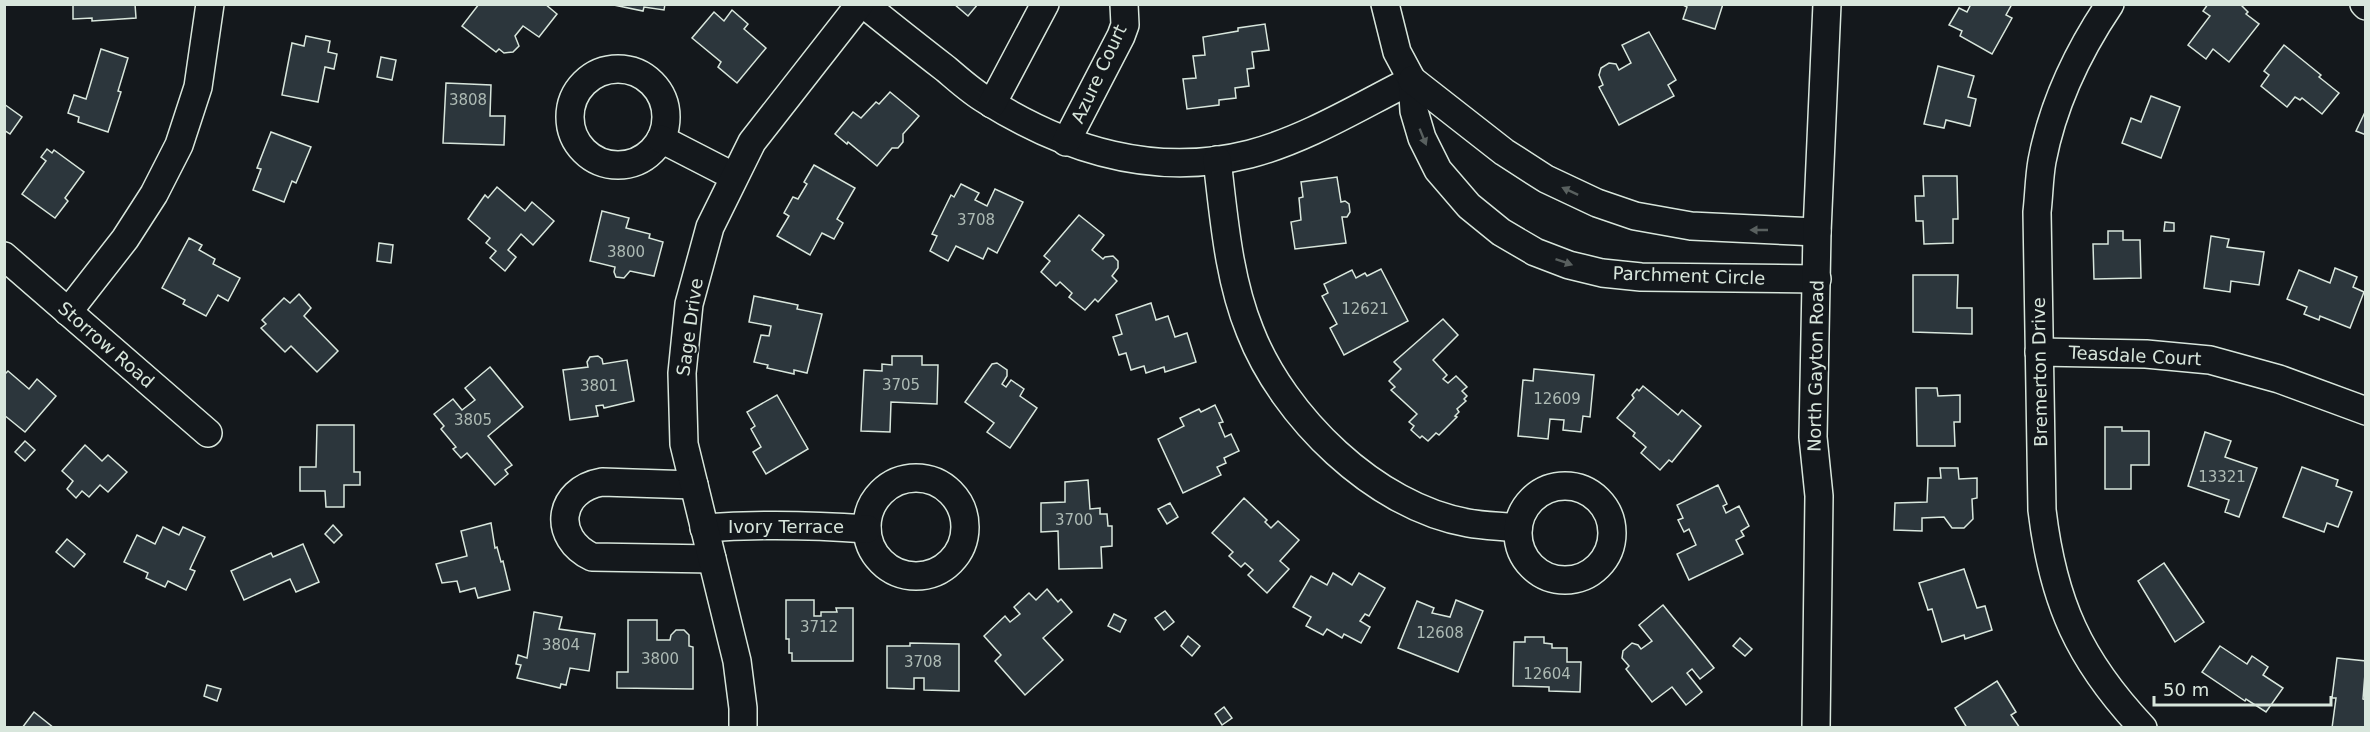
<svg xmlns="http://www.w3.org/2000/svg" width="2370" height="732" viewBox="0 0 2370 732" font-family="'DejaVu Sans',sans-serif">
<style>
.building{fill:#2c363c;stroke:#d8e6dc;stroke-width:1.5}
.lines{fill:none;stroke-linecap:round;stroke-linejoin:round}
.minor-casing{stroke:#d8e6dc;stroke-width:30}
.minor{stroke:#14181c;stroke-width:27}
.oneway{fill:#59605f}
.labels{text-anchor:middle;stroke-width:4.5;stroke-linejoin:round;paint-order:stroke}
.number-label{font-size:15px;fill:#adbab4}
.street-label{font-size:18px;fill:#d8e6dc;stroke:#14181c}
</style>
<rect width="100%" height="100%" fill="#14181c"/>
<g class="building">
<path d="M73,4H135L136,18L92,21V18L73,19Z"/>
<path d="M479,4H545L557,14L539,37L523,26L515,36L519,46L513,52L504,53L499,49L496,52L462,26Z"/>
<path d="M609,4H665L664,10L644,7L643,11Z"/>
<path d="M954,4H978L968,16Z"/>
<path d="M1723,4L1715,29L1683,19L1687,7L1681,4Z"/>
<path d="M1971,4H2012L2006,15L2012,18L1992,54L1960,36L1962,31L1949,25L1959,8L1967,12Z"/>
<path d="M2208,4H2240L2248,12L2246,14L2259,24L2229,62L2213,49L2206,59L2188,45L2210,16L2203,11Z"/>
<path d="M732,10L748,24L744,29L766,48L737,83L718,67L721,62L692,38L714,12L724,21Z"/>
<path d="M1265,24L1269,50L1252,52L1254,68L1247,69L1249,86L1235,88L1236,98L1219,100V105L1187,109L1183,79L1196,78L1193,56L1205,55L1203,37L1238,31V28Z"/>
<path d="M1649,32L1676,80L1668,85L1674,96L1619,125L1599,87L1603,85L1599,75L1601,68L1609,63L1616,64L1619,70L1631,63L1622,45Z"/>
<path d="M306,36L330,41L328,52L337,54L334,69L325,67L318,102L282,95L292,43L304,46Z"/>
<path d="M2284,45L2321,75L2319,77L2339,93L2322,114L2302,98L2300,100L2295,97L2287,107L2261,86L2269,75L2264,71Z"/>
<path d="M101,49L128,58L118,91L121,92L108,132L78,122L79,117L68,113L74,95L86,99Z"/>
<path d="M381,57L396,60L392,80L377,77Z"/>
<path d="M1938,66L1974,76L1968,97L1976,99L1970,126L1946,120L1944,128L1924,124Z"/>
<path d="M446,83L491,85L490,116H505L504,145L443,143Z"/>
<path d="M890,92L919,116L903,134V142L898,148H892L877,166L848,142L847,144L835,134L853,112L861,118L876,102L879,104Z"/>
<path d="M2151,96L2180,107L2161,158L2122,143L2131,118L2141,122Z"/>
<path d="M4,104L22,117L10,134L4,130Z"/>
<path d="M2366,110V135L2356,131Z"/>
<path d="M271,132L311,147L296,183L292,181L284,202L253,190L261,169L257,168Z"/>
<path d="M47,149L52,153L54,150L84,172L65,198L68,201L55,218L22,194L46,161L41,157Z"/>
<path d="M814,165L855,188L837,219L843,223L834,239L822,233L810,255L777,236L789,216L784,213L793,197L798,199L807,184L804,182Z"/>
<path d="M1923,176H1957L1958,219H1953V243L1924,244L1923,221H1916L1915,196H1924Z"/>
<path d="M1337,177L1341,202L1345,201L1349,204L1350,212L1347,217H1342L1346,243L1295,249L1291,222L1301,220L1299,198L1303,197L1301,182Z"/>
<path d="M961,184L979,193L975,200L987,206L995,189L1023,202L997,253L988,248L983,259L956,246L948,261L930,251L937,236L932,234L951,195L954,197Z"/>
<path d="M497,187L525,211L532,202L554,221L533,245L521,234L508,250L516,257L505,271L490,258L496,251L486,243L490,238L468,219L485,195L488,198Z"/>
<path d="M602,211L629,218L626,228L650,234L649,238L663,242L654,276L630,271L624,278L616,277L614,272L615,267L590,261Z"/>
<path d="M1079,215L1104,235L1092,250L1103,259L1105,257L1113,256L1118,261V268L1112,276L1117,281L1098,302L1095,299L1085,310L1069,297L1072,293L1060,282L1056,286L1041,272L1050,261L1044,256Z"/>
<path d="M2165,222L2174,223V231H2164Z"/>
<path d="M2108,231H2123V240H2140L2141,278L2094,279L2093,244H2108Z"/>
<path d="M2211,236L2229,239L2227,247L2264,252L2259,285L2231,281L2230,292L2204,288Z"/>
<path d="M189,238L202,245L199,250L215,259L213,264L240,278L228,301L218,295L206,316L183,304L185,300L162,288Z"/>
<path d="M379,243L393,245L391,263L377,261Z"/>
<path d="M2335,268L2357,277L2353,287L2364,292L2350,328L2320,316L2319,320L2304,314L2307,307L2287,299L2299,270L2330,283Z"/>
<path d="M1381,269L1408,321L1344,355L1330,328L1337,324L1322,296L1328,293L1324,284L1352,270L1356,278L1365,273L1367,276Z"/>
<path d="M1913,275H1958L1957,308H1972V334L1913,332Z"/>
<path d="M299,294L311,308L304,316L338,351L317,372L291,346L285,352L261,328L266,324L262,320L284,298L290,303Z"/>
<path d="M754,296L798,305L797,309L822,314L807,373L794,370V374L767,368L768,365L754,362L761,335L769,336L771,326L749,322Z"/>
<path d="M1151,303L1156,320L1168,316L1175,337L1187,333L1196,362L1165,372L1164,367L1146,373L1144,366L1131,370L1126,353L1119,355L1113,337L1122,334L1116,315Z"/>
<path d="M1443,319L1458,335L1433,360L1447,375L1443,379L1448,383L1456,376L1467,387L1462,391L1467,396L1464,399L1466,401L1457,409L1459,412L1455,416L1457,417L1439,435L1436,433L1428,441L1422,436L1420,438L1411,430L1414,426L1409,422L1417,414L1391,390L1395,387L1389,381L1401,369L1394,362Z"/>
<path d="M598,356L602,359L603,364L627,360L634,401L604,408L603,405L596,406L598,416L570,420L563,370L588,367L587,362L590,357Z"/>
<path d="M892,356H922V365H938L937,404L891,402L890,432L861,431L864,370L882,371V364L892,365Z"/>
<path d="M997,363L1007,370V376L1002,384L1006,387L1011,380L1024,389L1020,396L1037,408L1010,448L987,432L994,423L965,402L992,364Z"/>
<path d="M490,367L523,407L488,436L512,465L505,470L508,474L495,485L467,453L461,458L453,449L456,447L441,429L444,426L434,414L453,399L462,410L475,400L465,388Z"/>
<path d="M1534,369L1594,375L1590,417L1583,416L1581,432L1563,430L1564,420L1550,419L1548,439L1518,436L1523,380L1533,381Z"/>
<path d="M8,371L29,389L37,379L56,396L25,432L4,415V375Z"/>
<path d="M1643,386L1678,415L1682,410L1701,426L1672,462L1669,460L1660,470L1641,453L1646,447L1633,436L1635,433L1617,418L1634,398L1632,395L1637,389L1639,391Z"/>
<path d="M1916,388H1937L1938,396L1960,395V422H1954L1955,446H1917Z"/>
<path d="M777,395L808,449L766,474L753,452L761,447L751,429L755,426L747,412Z"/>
<path d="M1215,405L1223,422L1219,423L1225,437L1231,434L1239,451L1224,458L1226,463L1217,467L1221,475L1183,493L1158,439L1184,426L1180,418L1199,409L1201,412Z"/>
<path d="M317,425H354V472H360V485H344V507H326L325,491H300V467H316Z"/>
<path d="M2105,427H2122V431H2149V465H2131V489H2105Z"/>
<path d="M2205,432L2231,441L2225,457L2257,468L2239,517L2225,512L2229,500L2188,486Z"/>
<path d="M25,441L35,450L25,461L15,452Z"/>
<path d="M85,445L102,461L108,455L127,472L108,492L100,485L89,497L82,491L76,498L67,489L73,481L62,471Z"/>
<path d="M2302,467L2338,480L2336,486L2352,492L2338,527L2327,523L2324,532L2283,517Z"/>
<path d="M1940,468H1958L1959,479L1977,478V498L1972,499L1973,519L1964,528H1952L1944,517L1922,518V531L1894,530L1895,503L1927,502L1928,478H1941Z"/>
<path d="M1088,480L1090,509L1100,508V514H1107L1108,526H1112V546L1101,547L1102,568L1059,569L1058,531L1041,532V503L1065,502V482Z"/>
<path d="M1718,485L1727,504L1723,506L1726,513L1739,506L1749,526L1741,531L1744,536L1736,540L1743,554L1689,580L1677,554L1696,545L1689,529L1684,532L1678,520L1683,518L1677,505Z"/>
<path d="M1244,498L1267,520L1265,522L1271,528L1278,521L1299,540L1280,561L1289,569L1267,593L1248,575L1253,570L1245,563L1241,567L1229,556L1233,552L1212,533Z"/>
<path d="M1170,503L1178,517L1167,524L1158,509Z"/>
<path d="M491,523L495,548L497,547L501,562L503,561L510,590L478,598L475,588L460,592L457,581L442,583L436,564L467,556L461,531Z"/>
<path d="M333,525L342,535L334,543L325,534Z"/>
<path d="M163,527L179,535L183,527L205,537L190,569L195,571L186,590L168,581L165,587L146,578L148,573L124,562L137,535L155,544Z"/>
<path d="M67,539L85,554L74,567L56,552Z"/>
<path d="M303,544L319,582L296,592L290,579L244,600L231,571L271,553L273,557Z"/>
<path d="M2164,563L2204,622L2175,642L2138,581Z"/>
<path d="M1964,569L1977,608L1985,606L1992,630L1965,639L1964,635L1942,642L1932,609L1928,610L1919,583Z"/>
<path d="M1333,573L1352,585L1359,573L1385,588L1369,616L1365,614L1360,621L1370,627L1361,643L1344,634L1342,638L1327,629L1323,635L1306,626L1311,617L1293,607L1311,576L1327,585Z"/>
<path d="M1047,589L1058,602L1061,599L1072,612L1043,638L1063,660L1025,695L995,661L1001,655L984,636L1005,616L1010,622L1020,614L1014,607L1029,593L1036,600Z"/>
<path d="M786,600H814V616H821V612H837L836,608H853V661H792V653H789V639H786Z"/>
<path d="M1456,600L1483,611L1458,672L1398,648L1417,601L1434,608L1432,613L1450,617Z"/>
<path d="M1663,605L1714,668L1700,679L1692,669L1687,673L1702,692L1686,705L1672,687L1652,702L1626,669L1629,666L1622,658L1623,651L1632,643L1638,645L1641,649L1652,641L1639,625Z"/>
<path d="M1165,611L1174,622L1164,630L1155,618Z"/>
<path d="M534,612L562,617L559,629L595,634L589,671L570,668L566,685L561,684L560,688L517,678L521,665L516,664L518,655L527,658Z"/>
<path d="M1114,614L1126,620L1120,632L1108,626Z"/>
<path d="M628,620H657V640H670L671,635L676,630H684L689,635V646L693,647V689L617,688V672H628Z"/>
<path d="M1188,636L1200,646L1192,656L1181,646Z"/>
<path d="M1525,637H1544V643L1552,644V648H1567V662H1581L1580,692L1549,691V687L1513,686L1514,642H1525Z"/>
<path d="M1740,638L1752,649L1745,656L1733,646Z"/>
<path d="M910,643L959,644V691L924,690V678H914V689L887,688V646H910Z"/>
<path d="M2220,646L2247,664L2252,656L2268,667L2263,675L2283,688L2266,712L2246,699L2245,701L2202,672Z"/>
<path d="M2337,658L2366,661L2363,699L2366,700V728H2332L2336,698H2332Z"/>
<path d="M1997,681L2016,712L2011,715L2020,728H1967L1955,708Z"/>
<path d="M207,685L221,689L217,701L204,696Z"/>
<path d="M1224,707L1232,718L1222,725L1215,714Z"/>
<path d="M34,712L54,728H22Z"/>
</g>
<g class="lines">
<defs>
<g id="minor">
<path d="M864,4C891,26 919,48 946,69C959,80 972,92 986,100C1067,151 1155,178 1250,154C1307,139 1360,106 1412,80"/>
<path d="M1385,4L1397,52L1412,80L1414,111L1422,138L1438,170L1469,206L1501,232L1535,252L1569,265L1602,273L1641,277L1817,279"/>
<path d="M2110,4C2077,53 2053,103 2042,161C2039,178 2039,195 2037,212L2042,510C2053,602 2079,660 2143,728"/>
<path d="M2364,4L2366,6"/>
<circle cx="618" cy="117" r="48"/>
<path d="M1412,80L1504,152L1546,179L1597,203L1635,216L1691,226L1817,232"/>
<path d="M992,104L1045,4"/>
<path d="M661,139L733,176"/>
<path d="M1066,142L1121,36L1125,25L1124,4"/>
<path d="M1217,160C1224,217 1228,277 1250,331C1283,416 1375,507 1468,523C1484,526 1501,526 1518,528"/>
<path d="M4,256L208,433"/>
<path d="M68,312L125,239L154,194L179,145L198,87L210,4"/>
<path d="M2039,352L2146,354L2210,360L2279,379L2366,411"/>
<circle cx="916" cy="527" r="49"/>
<path d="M694,485L602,482C557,490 552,538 592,557L712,559"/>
<circle cx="1565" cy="533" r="47"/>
<path d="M704,528C759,524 812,525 867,529"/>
<path d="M743,728V708L737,661L684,444L682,373L689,304L710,227L752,142L860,4"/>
<path d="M1816,728L1819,496L1813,437L1817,232L1827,4"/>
</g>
</defs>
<use href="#minor" class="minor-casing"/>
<use href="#minor" class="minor"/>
</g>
<defs><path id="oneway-solid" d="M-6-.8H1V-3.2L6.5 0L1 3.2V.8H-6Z" transform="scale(1.5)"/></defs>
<g class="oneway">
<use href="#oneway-solid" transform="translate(1423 137) rotate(68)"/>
<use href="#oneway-solid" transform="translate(1570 191) rotate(-155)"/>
<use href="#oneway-solid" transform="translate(1759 230) rotate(180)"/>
<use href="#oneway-solid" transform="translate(1564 262) rotate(19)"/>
</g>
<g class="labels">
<g class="number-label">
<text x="468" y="105">3808</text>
<text x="976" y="225">3708</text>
<text x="626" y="257">3800</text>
<text x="1365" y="314">12621</text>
<text x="901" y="390">3705</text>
<text x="599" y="391">3801</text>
<text x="1557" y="404">12609</text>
<text x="473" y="425">3805</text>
<text x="2222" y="482">13321</text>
<text x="1074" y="525">3700</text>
<text x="819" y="632">3712</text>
<text x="1440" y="638">12608</text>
<text x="561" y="650">3804</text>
<text x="660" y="664">3800</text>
<text x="923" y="667">3708</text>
<text x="1547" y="679">12604</text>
</g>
<g class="street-label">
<text transform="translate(1099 74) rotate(-65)" y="6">Azure Court</text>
<text transform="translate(1689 276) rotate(2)" y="6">Parchment Circle</text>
<text transform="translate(690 327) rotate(-82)" y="6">Sage Drive</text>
<text transform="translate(106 345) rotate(41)" y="6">Storrow Road</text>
<text transform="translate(2135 356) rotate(3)" y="6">Teasdale Court</text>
<text transform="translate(1816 366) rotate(-89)" y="6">North Gayton Road</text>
<text transform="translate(2040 372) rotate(-91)" y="6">Bremerton Drive</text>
<text x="786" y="533">Ivory Terrace</text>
</g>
</g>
<rect width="2370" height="732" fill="none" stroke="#d8e6dc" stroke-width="12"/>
<path d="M2154 696v9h177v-9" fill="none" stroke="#d8e6dc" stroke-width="3"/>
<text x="2163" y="696" font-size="18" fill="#d8e6dc" stroke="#14181c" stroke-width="4.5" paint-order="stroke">50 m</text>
</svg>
